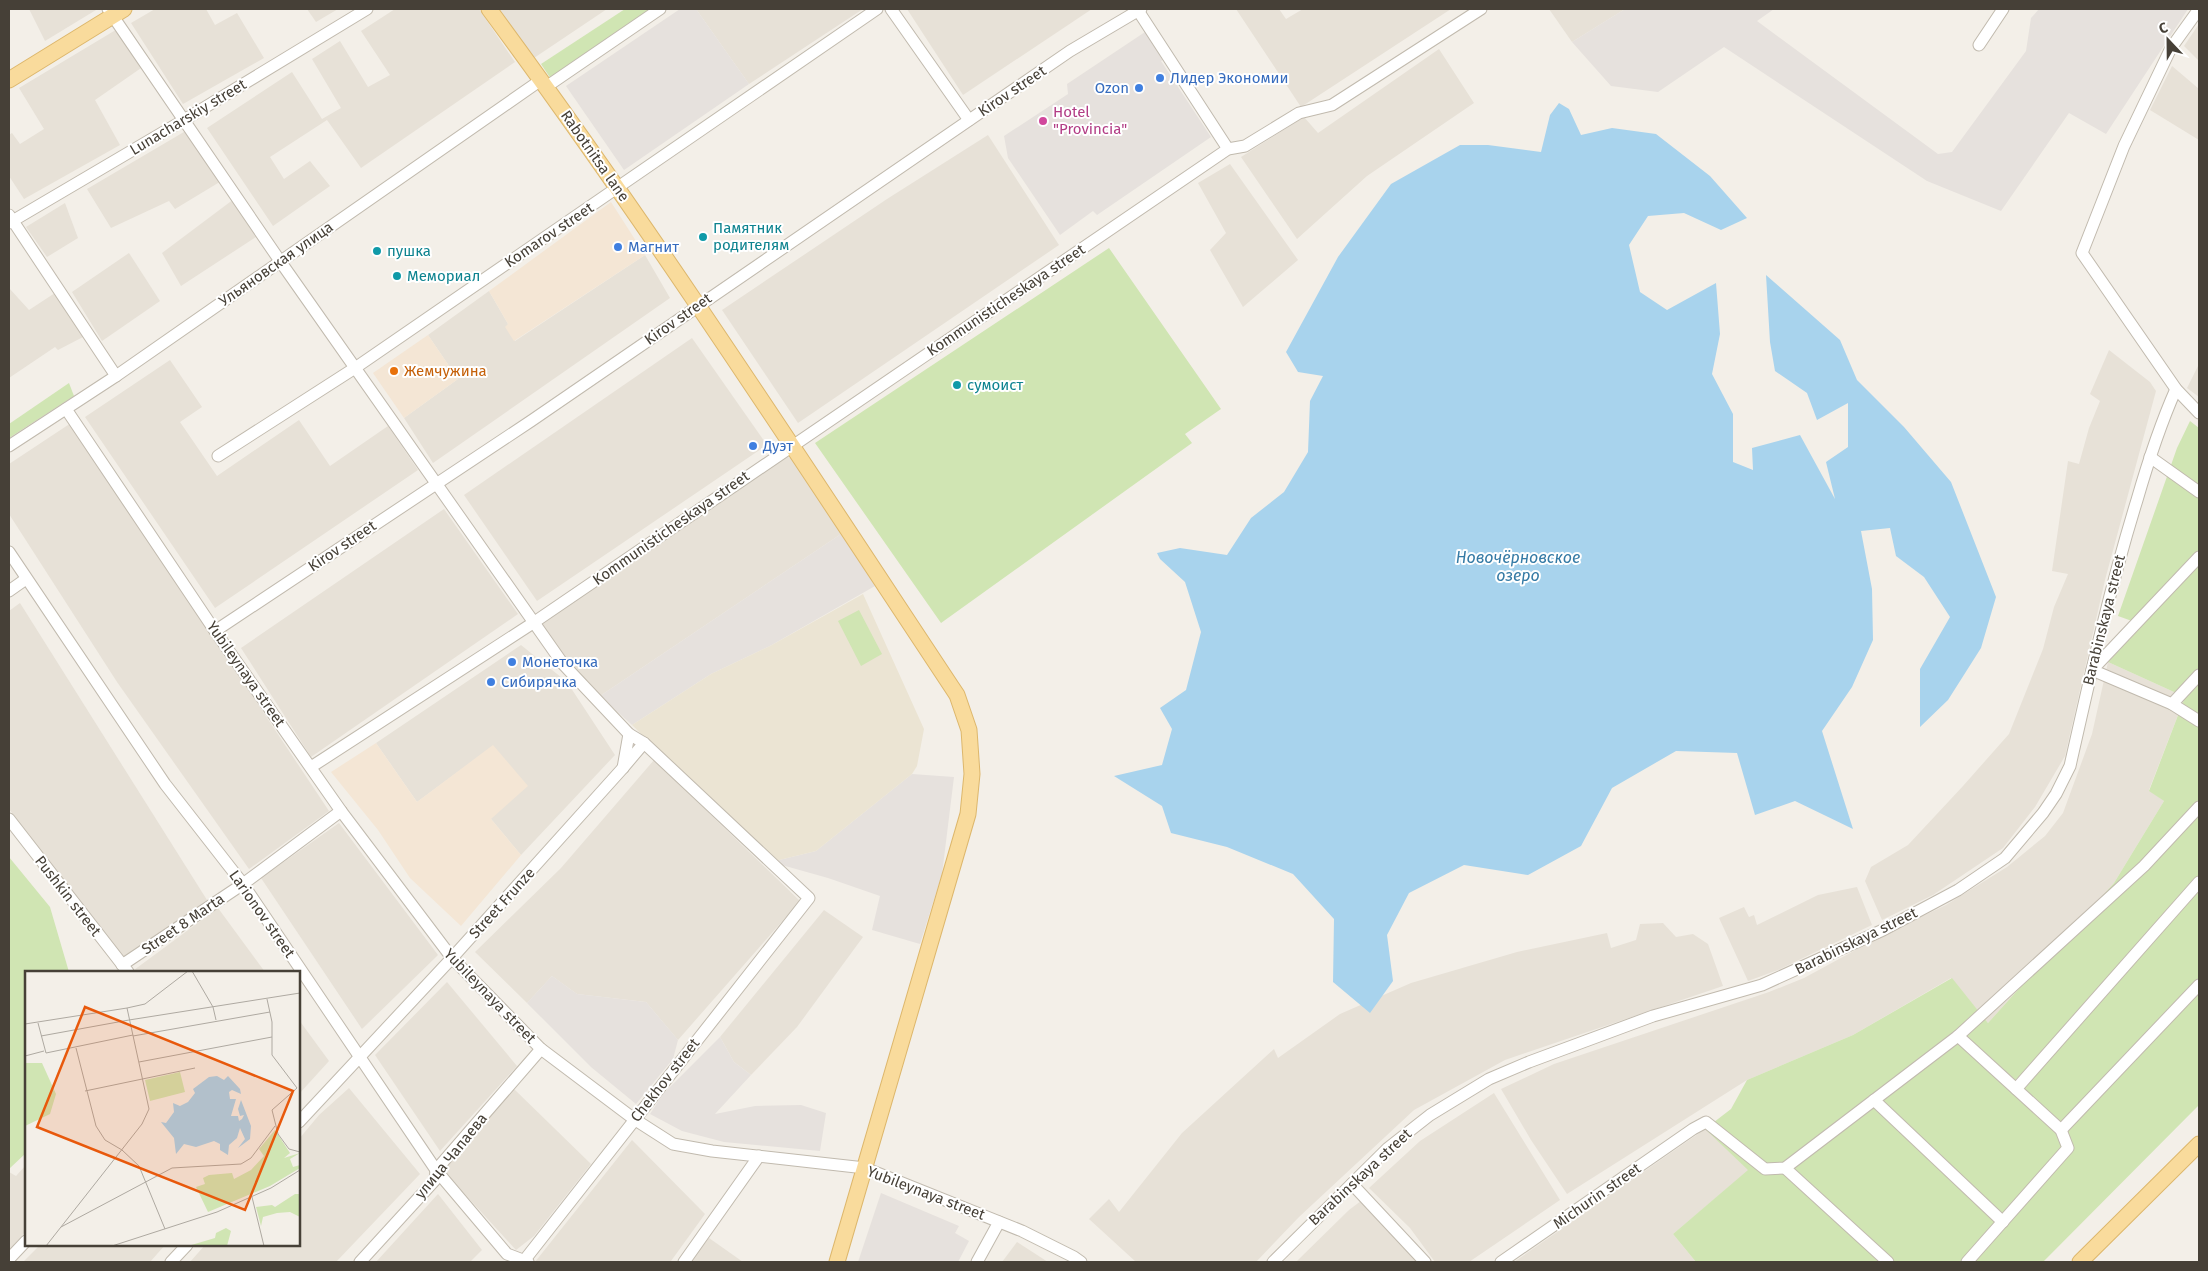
<svg xmlns="http://www.w3.org/2000/svg" width="2208" height="1271" viewBox="0 0 2208 1271" font-family="'Fira Sans',sans-serif">
<style>
.residential{fill:#e7e1d7}
.commercial{fill:#f4e6d5}
.industrial{fill:#e6e1dd}
.education{fill:#ebe4d3}
.green{fill:#d0e5b3}
.water{fill:#a8d3ed}
.lines{fill:none;stroke-linecap:round;stroke-linejoin:round}
.minor-casing{stroke:#c1baae;stroke-width:13}
.major-casing{stroke:#ddb76c;stroke-width:17}
.minor{stroke:#fff;stroke-width:11}
.major{stroke:#f9db9c;stroke-width:15}
.shop-dot{fill:#3f7fe0;stroke:#fff;stroke-width:2}
.hotel-dot{fill:#d1479c;stroke:#fff;stroke-width:2}
.culture-dot{fill:#0f9aa8;stroke:#fff;stroke-width:2}
.food-dot{fill:#e8710a;stroke:#fff;stroke-width:2}
.labels{text-anchor:middle;stroke-width:4;stroke-linejoin:round;paint-order:stroke}
.shop-label{font-size:15px;fill:#366cbe;stroke:#fff;text-anchor:start}
.street-label{font-size:15px;fill:#464037;stroke:#fff}
.hotel-label{font-size:15px;fill:#b23c85;stroke:#fff;text-anchor:start}
.culture-label{font-size:15px;fill:#0d838f;stroke:#fff;text-anchor:start}
.food-label{font-size:15px;fill:#c56008;stroke:#fff;text-anchor:start}
.water-label{font-size:16px;font-style:italic;fill:#347aa5;stroke:#fff}
.inset-road{fill:none;stroke:#aea9a1;stroke-width:1}
.view{fill:#e8590c;fill-opacity:0.15;stroke:#e8590c;stroke-width:2.5}
.inset-edge{fill:none;stroke:#464037;stroke-width:2.5}
</style>
<rect width="100%" height="100%" fill="#f3efe8"/>
<g class="residential">
<path d="M29,9H96V10L45,41Z"/>
<path d="M155,9H206L215,25L237,13L264,58L183,104L131,23Z"/>
<path d="M307,9H338L316,22Z"/>
<path d="M395,9H479L515,62L361,168L327,120L270,157L284,179L310,161L330,186L273,226L207,128L292,72L322,119L341,108L312,59L340,41L368,87L390,75L361,31Z"/>
<path d="M498,9H607L534,58Z"/>
<path d="M696,9H863L749,84Z"/>
<path d="M907,9H1092L963,95Z"/>
<path d="M1236,9H1279L1286,19L1303,9H1451L1301,107Z"/>
<path d="M1549,9H1625L1572,42Z"/>
<path d="M2199,24V61L2184,46Z"/>
<path d="M119,28L144,66L95,100L120,145L24,199L9,176V135L12,133L20,144L44,129L19,88Z"/>
<path d="M1439,49L1474,103L1367,176L1297,239L1241,157L1304,117L1318,133Z"/>
<path d="M2172,66L2199,89V140L2150,110Z"/>
<path d="M189,129L223,180L175,209L169,201L111,228L87,189Z"/>
<path d="M988,135L1059,245L798,423L722,310L887,199Z"/>
<path d="M1230,164L1298,260L1243,307L1210,250L1226,233L1198,183Z"/>
<path d="M234,199L259,235L181,286L162,253Z"/>
<path d="M65,203L78,238L47,257L26,227Z"/>
<path d="M129,253L160,301L102,341L72,292Z"/>
<path d="M645,255L670,298L433,463L404,418L458,379L428,335L489,291L508,324L515,341Z"/>
<path d="M9,288L29,310L55,293L83,337L58,350L55,347L9,378Z"/>
<path d="M692,338L767,445L537,601L464,495Z"/>
<path d="M2109,350L2150,382L2156,391L2105,580L2065,756L2035,807L2003,848L1933,895L1882,920L1865,881L1871,867L1908,845L1963,786L2009,734L2043,649L2054,607L2068,574L2052,571L2068,461L2079,464L2089,428L2100,401L2090,394Z"/>
<path d="M170,360L202,407L180,422L217,476L299,420L330,466L388,426L418,470L215,608L85,417Z"/>
<path d="M2199,364V397L2187,388Z"/>
<path d="M71,423L329,811L249,869L117,682L9,514V464Z"/>
<path d="M784,456L794,459L841,534L600,696L566,665L538,623Z"/>
<path d="M444,509L518,614L311,757L241,648Z"/>
<path d="M20,603L207,900L123,958L9,809V611Z"/>
<path d="M521,645L567,682L615,755L521,855L491,819L493,746L417,802L376,743Z"/>
<path d="M2108,662L2185,697L2149,790L2164,801L2114,883L1988,1023L1951,978L1853,1035L1747,1080L1567,1194L1531,1140L1501,1089L1554,1064L1769,992L1804,978L1885,934L1946,905L2007,867L2045,836L2063,813L2092,734Z"/>
<path d="M654,760L800,901L678,1040L646,1002L577,994L552,976L527,1003L475,952L561,868Z"/>
<path d="M339,823L438,955L362,1029L261,878Z"/>
<path d="M1857,887L1872,925L1778,970L1748,981L1719,918L1744,907L1749,917L1754,915L1757,925L1818,895Z"/>
<path d="M218,908L265,972H136L134,970Z"/>
<path d="M824,910L863,937L797,1027L751,1075L734,1062L720,1037Z"/>
<path d="M1663,923L1676,937L1693,934L1708,944L1723,986L1505,1060L1414,1110L1299,1217L1256,1262H1136L1089,1219L1109,1199L1119,1212L1182,1133L1274,1049L1278,1058L1340,1014L1411,983L1517,952L1607,933L1611,948L1636,940L1640,924Z"/>
<path d="M447,982L517,1066L440,1151L375,1055Z"/>
<path d="M299,1020L329,1061L299,1094Z"/>
<path d="M349,1088L420,1174L336,1262H190L205,1245H299V1139L319,1115Z"/>
<path d="M513,1088L591,1164L534,1236L516,1250L440,1167Z"/>
<path d="M1494,1093L1560,1200L1469,1262H1435L1410,1228L1369,1188L1420,1141Z"/>
<path d="M1705,1129L1749,1170L1673,1234L1696,1262H1514Z"/>
<path d="M632,1140L705,1214L671,1261L535,1262Z"/>
<path d="M26,1165V1231L9,1250V1172L16,1176Z"/>
<path d="M438,1194L482,1250L470,1262H376Z"/>
<path d="M1365,1198L1421,1262H1296L1349,1210Z"/>
<path d="M709,1238L743,1262H690Z"/>
<path d="M1017,1242L1048,1262H1002Z"/>
<path d="M40,1245H165L150,1262H23Z"/>
</g>
<g class="commercial">
<path d="M611,202L645,255L514,341L505,327L508,324L489,291Z"/>
<path d="M428,335L458,379L404,418L373,373Z"/>
<path d="M376,743L417,802L493,745L528,786L491,819L521,855L461,926L410,878L378,830L331,772Z"/>
</g>
<g class="industrial">
<path d="M680,9H696L749,84L624,170L566,86Z"/>
<path d="M1625,9H1774L1757,21L1938,154L1952,152L2026,51L2031,18L2039,9H2188L2106,134L2069,113L2001,211L1927,181L1724,47L1658,92L1611,86L1572,42Z"/>
<path d="M1145,32L1163,60L1161,61L1211,137L1097,215L1093,211L1060,235L1008,158L1004,136L1068,94L1067,84Z"/>
<path d="M841,534L875,586L770,646L711,674L632,725L600,696Z"/>
<path d="M912,774L954,777L942,874L920,944L872,930L880,896L828,878L771,862L816,851Z"/>
<path d="M552,976L577,994L646,1002L678,1040L673,1059L636,1104L591,1067L527,1003Z"/>
<path d="M720,1037L734,1062L751,1075L715,1114L755,1106L801,1105L826,1113L820,1151L724,1142L682,1131L650,1114L663,1094Z"/>
<path d="M881,1193L959,1226L955,1233L969,1241L958,1262H858Z"/>
</g>
<path class="education" d="M863,594L924,729L917,766L912,774L816,851L771,862L632,725L711,674L770,646Z"/>
<g class="green">
<path d="M625,9H654L551,79L541,64Z"/>
<path d="M1109,248L1221,409L1185,434L1192,443L941,623L815,443Z"/>
<path d="M69,383L74,396L9,438V424Z"/>
<path d="M2190,421L2199,428V1105L2043,1262H1696L1673,1234L1748,1170L1705,1129L1731,1109L1747,1080L1853,1035L1952,978L1988,1023L2114,883L2164,801L2149,791L2185,697L2108,662L2143,625L2118,616L2177,448Z"/>
<path d="M859,610L882,654L861,666L838,621Z"/>
<path d="M9,857L50,907L69,972H26V1153L9,1169Z"/>
</g>
<path class="water" d="M1559,103L1569,109L1581,135L1612,128L1656,134L1710,176L1747,218L1721,230L1684,213L1648,216L1629,245L1640,292L1667,310L1716,283L1720,334L1712,374L1733,414V462L1753,470L1752,448L1800,435L1835,499L1826,462L1848,447V403L1817,420L1807,393L1775,371L1770,342L1766,275L1840,340L1857,380L1904,427L1951,482L1996,597L1981,648L1948,700L1920,727V669L1950,617L1924,577L1896,556L1890,528L1861,531L1872,589L1873,640L1852,687L1822,731L1853,829L1795,801L1755,815L1737,753L1676,751L1612,788L1581,846L1528,875L1464,865L1409,893L1387,935L1393,981L1370,1013L1333,982L1334,919L1293,874L1227,847L1171,833L1162,806L1114,776L1162,765L1172,729L1160,708L1186,690L1201,632L1185,582L1160,559L1157,553L1180,548L1227,555L1251,518L1284,492L1308,452L1310,401L1323,376L1298,372L1286,352L1338,257L1391,184L1460,145H1488L1541,152L1550,115Z"/>
<g class="lines">
<defs>
<g id="minor">
<path d="M108,9L280,261L563,664L629,734L644,743L809,898L523,1262"/>
<path d="M891,9L969,120"/>
<path d="M1137,9L1228,149"/>
<path d="M2199,9L2171,48L2124,146L2082,253L2176,389L2199,413"/>
<path d="M1979,45L2003,9"/>
<path d="M546,87L660,9"/>
<path d="M9,215L116,376"/>
<path d="M9,223L184,120L367,9"/>
<path d="M66,409L215,631L341,811L452,958L541,1049L634,1119L673,1144L712,1151L865,1168L1022,1231L1074,1257L1081,1262"/>
<path d="M9,446L116,376L541,80"/>
<path d="M218,456L355,368L877,9"/>
<path d="M2150,457L2199,492"/>
<path d="M9,552L165,784L243,884L436,1170L507,1254L528,1262"/>
<path d="M2199,557L2092,670L2172,704L2199,721"/>
<path d="M9,591L26,579"/>
<path d="M215,631L531,421L1070,51L1141,9"/>
<path d="M2172,704L2199,675"/>
<path d="M311,767L533,623L1228,149L1245,146L1299,113L1332,105L1481,9"/>
<path d="M623,768L629,734"/>
<path d="M9,819L128,972"/>
<path d="M122,965L243,884L341,811"/>
<path d="M1958,1036L2061,1130L2068,1148L1967,1262"/>
<path d="M2016,1089L2199,882"/>
<path d="M1874,1100L2003,1222"/>
<path d="M299,1122L452,958L622,769L644,743"/>
<path d="M2061,1130L2199,985"/>
<path d="M1785,1168L1888,1262"/>
<path d="M1352,1184L1425,1262"/>
<path d="M9,1259L26,1241"/>
<path d="M171,1262L187,1245"/>
<path d="M360,1262L435,1180L436,1170L541,1049"/>
<path d="M684,1262L759,1156"/>
<path d="M977,1262L999,1222"/>
<path d="M1273,1262L1388,1148L1430,1115L1489,1079L1529,1062L1653,1016L1762,985L1883,930L1958,890L2005,858L2043,813L2056,794L2070,766C2090,677 2110,587 2137,500C2148,462 2160,425 2176,389"/>
<path d="M1501,1262L1693,1129L1706,1122L1765,1169L1785,1168L1958,1036L2144,866L2199,807"/>
</g>
<g id="major">
<path d="M489,9C653,231 804,464 957,695L969,730L972,774L968,814L837,1262"/>
<path d="M9,80L124,9"/>
<path d="M2080,1262L2199,1144"/>
</g>
</defs>
<use href="#minor" class="minor-casing"/>
<use href="#major" class="major-casing"/>
<use href="#minor" class="minor"/>
<use href="#major" class="major"/>
</g>
<g class="shop-dot">
<circle cx="1160" cy="78" r="5"/>
<circle cx="1139" cy="88" r="5"/>
<circle cx="618" cy="247" r="5"/>
<circle cx="753" cy="446" r="5"/>
<circle cx="512" cy="662" r="5"/>
<circle cx="491" cy="682" r="5"/>
</g>
<circle class="hotel-dot" cx="1043" cy="121" r="5"/>
<g class="culture-dot">
<circle cx="703" cy="237" r="5"/>
<circle cx="377" cy="251" r="5"/>
<circle cx="397" cy="276" r="5"/>
<circle cx="957" cy="385" r="5"/>
</g>
<circle class="food-dot" cx="394" cy="371" r="5"/>
<g class="labels">
<g class="shop-label">
<text x="1170" y="83">Лидер Экономии</text>
<text x="1129" y="93" text-anchor="end">Ozon</text>
<text x="628" y="252">Магнит</text>
<text x="763" y="451">Дуэт</text>
<text x="522" y="667">Монеточка</text>
<text x="501" y="687">Сибирячка</text>
</g>
<g class="street-label">
<text transform="translate(1012 91) rotate(-34)" y="5">Kirov street</text>
<text transform="translate(188 117) rotate(-31)" y="5">Lunacharskiy street</text>
<text transform="translate(595 156) rotate(55)" y="5">Rabotnitsa lane</text>
<text transform="translate(549 235) rotate(-34)" y="5">Komarov street</text>
<text transform="translate(276 264) rotate(-35)" y="5">Ульяновская улица</text>
<text transform="translate(1006 300) rotate(-34)" y="5">Kommunisticheskaya street</text>
<text transform="translate(678 319) rotate(-35)" y="5">Kirov street</text>
<text transform="translate(671 528) rotate(-35)" y="5">Kommunisticheskaya street</text>
<text transform="translate(342 546) rotate(-34)" y="5">Kirov street</text>
<text transform="translate(2104 620) rotate(-76)" y="5">Barabinskaya street</text>
<text transform="translate(246 674) rotate(55)" y="5">Yubileynaya street</text>
<text transform="translate(68 896) rotate(52)" y="5">Pushkin street</text>
<text transform="translate(502 903) rotate(-48)" y="5">Street Frunze</text>
<text transform="translate(262 914) rotate(55)" y="5">Larionov street</text>
<text transform="translate(183 924) rotate(-34)" y="5">Street 8 Marta</text>
<text transform="translate(1856 941) rotate(-26)" y="5">Barabinskaya street</text>
<text transform="translate(490 996) rotate(46)" y="5">Yubileynaya street</text>
<text transform="translate(665 1080) rotate(-52)" y="5">Chekhov street</text>
<text transform="translate(451 1156) rotate(-51)" y="5">улица Чапаева</text>
<text transform="translate(1360 1177) rotate(-43)" y="5">Barabinskaya street</text>
<text transform="translate(926 1193) rotate(21)" y="5">Yubileynaya street</text>
<text transform="translate(1597 1196) rotate(-35)" y="5">Michurin street</text>
</g>
<g class="hotel-label">
<text x="1053" y="117">Hotel<tspan x="1053" dy="17">"Provincia"</tspan></text>
</g>
<g class="culture-label">
<text x="713" y="233">Памятник<tspan x="713" dy="17">родителям</tspan></text>
<text x="387" y="256">пушка</text>
<text x="407" y="281">Мемориал</text>
<text x="967" y="390">сумоист</text>
</g>
<g class="food-label">
<text x="404" y="376">Жемчужина</text>
</g>
<g class="water-label">
<text x="1518" y="563">Новочёрновское<tspan x="1518" dy="18">озеро</tspan></text>
</g>
</g>
<g transform="translate(25 971)">
<rect width="275" height="275" fill="#f3efe8"/>
<path d="M0,92H17L31,123L25,143L0,155ZM155,101L160,121L125,130L120,109ZM250,159L265,182L259,187L275,182L265,188L268,196L275,194V197L245,215L183,241L171,216L180,213L178,207L184,204L207,202L209,208L226,199L239,185L234,178ZM270,223H275V246L265,241L252,242L238,246L236,255L231,236L247,234L250,236ZM201,257L206,260L202,275H163L190,267L191,262Z" fill="#d0e5b3"/>
<path d="M192,105L199,109L203,105L215,118L216,123L207,119L204,121L205,128H211L206,145H213L214,150L217,148L219,144L215,145L213,138L216,129L226,155L225,168L213,177L220,168L215,157L212,167L204,174L203,184L195,179V173L189,170L171,176L159,173L151,183L149,167L136,151L141,152L149,141L148,132L155,135L163,131L170,122L168,118L184,106Z" fill="#a8d3ed"/>
<path class="inset-road" d="M167,0L188,36L191,49M242,28L247,51V84L272,117L247,139L253,163L264,178L275,181M102,37L120,33L163,0M104,49L275,22M13,52L21,82L108,64M0,53L102,37L124,138L117,153L21,275M16,65L104,49M108,65L245,41M51,77L71,155L80,169L97,179L114,195L140,258M0,85L19,80M114,91L247,66M60,120L170,97M227,226L239,275M36,256L147,197L216,193L226,187L250,155M87,275L192,241L246,217L275,199"/>
<path class="view" d="M60,36L268,120L220,239L12,156Z"/>
<rect width="275" height="275" class="inset-edge"/>
</g>
<rect width="2208" height="1271" fill="none" stroke="#464037" stroke-width="20"/>
<g transform="translate(2168 40) rotate(338)" stroke="#ffffff" stroke-width="4" paint-order="stroke">
<path d="M0-4L9 19L0 12L-9 19Z" fill="#464037"/>
<text y="-8" font-size="14" font-weight="bold" text-anchor="middle" fill="#464037">С</text>
</g>
</svg>
